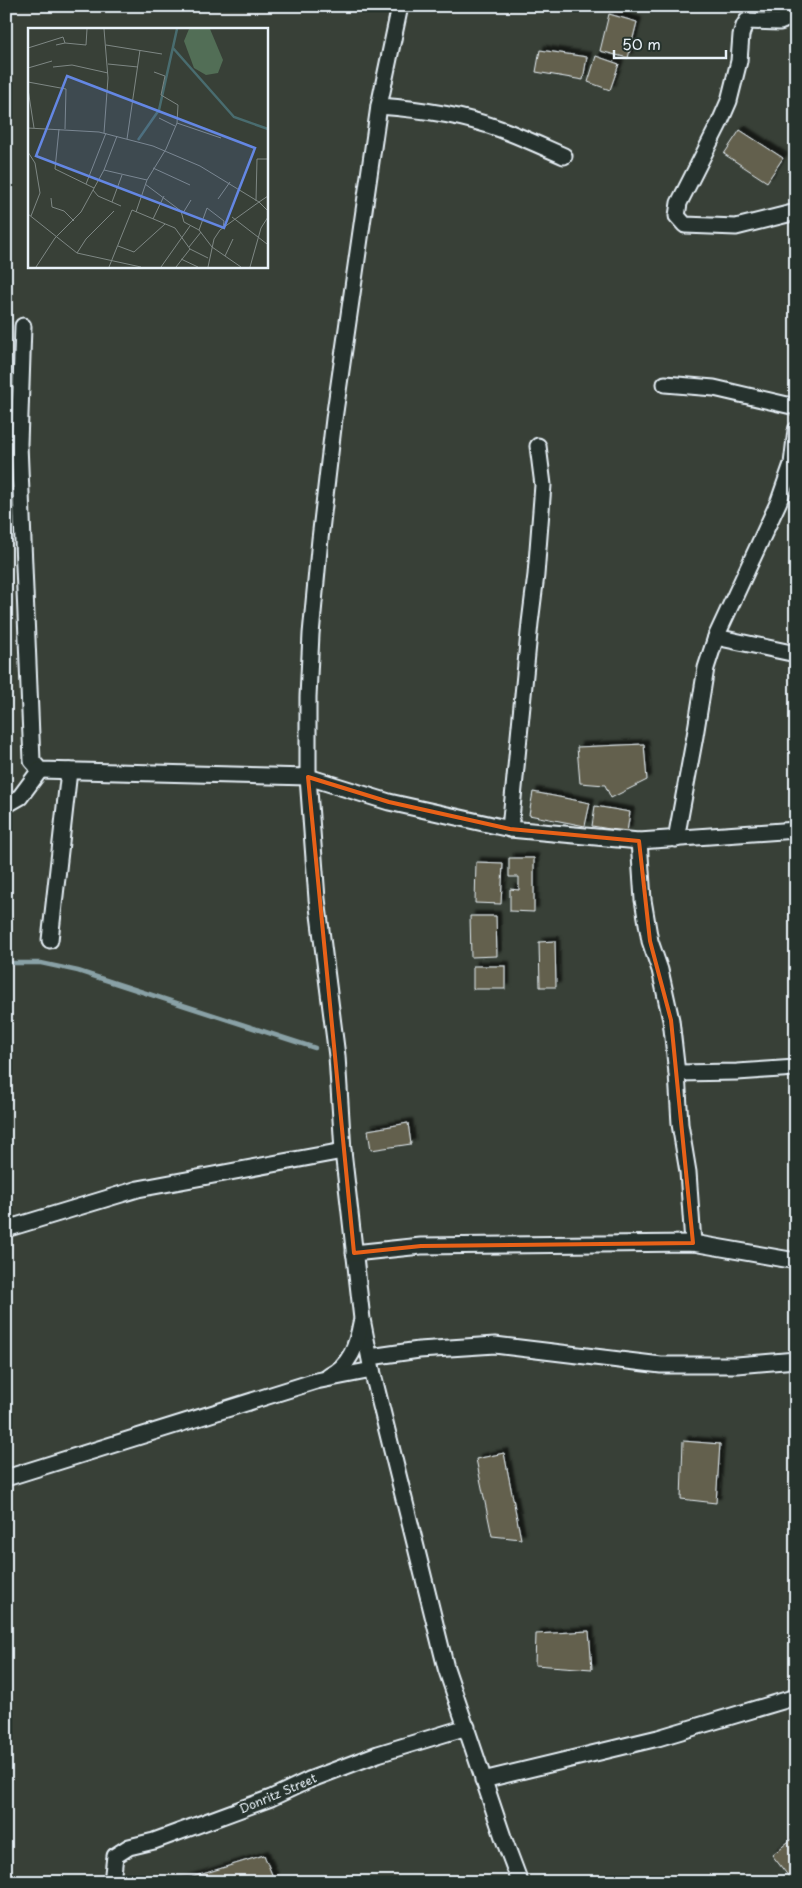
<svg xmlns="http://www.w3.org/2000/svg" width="802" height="1888" viewBox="0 0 802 1888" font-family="'Playpen Sans',sans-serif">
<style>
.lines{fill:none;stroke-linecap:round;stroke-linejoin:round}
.stream{stroke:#89a1a6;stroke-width:4.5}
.building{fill:#63604d;stroke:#e8f1f8;filter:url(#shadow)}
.minor-casing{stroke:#e8f1f8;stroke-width:19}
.minor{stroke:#26332d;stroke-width:15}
.marked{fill:none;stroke:#e86118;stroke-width:4;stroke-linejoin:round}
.labels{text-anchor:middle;stroke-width:4.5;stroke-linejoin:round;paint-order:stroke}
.street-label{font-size:12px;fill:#e8f1f8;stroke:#26332d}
.inset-river{fill:none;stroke:#496c6f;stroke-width:2.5}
.inset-road{fill:none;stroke:#7e8784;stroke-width:1}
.view{fill:#6487e3;fill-opacity:0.15;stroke:#6487e3;stroke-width:2.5}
.inset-edge{fill:none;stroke:#e8f1f8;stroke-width:2.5}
</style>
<defs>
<filter id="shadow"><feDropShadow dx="4.5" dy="-4.5" stdDeviation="1" flood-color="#0009"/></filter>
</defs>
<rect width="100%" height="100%" fill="#384037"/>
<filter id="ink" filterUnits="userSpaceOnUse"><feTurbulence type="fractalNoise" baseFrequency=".02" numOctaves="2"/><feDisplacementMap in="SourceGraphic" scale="10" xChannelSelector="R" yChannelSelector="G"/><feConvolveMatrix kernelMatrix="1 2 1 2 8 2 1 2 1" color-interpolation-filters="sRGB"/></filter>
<g filter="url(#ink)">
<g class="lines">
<path class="stream" d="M6,963H41L78,971L315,1048"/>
</g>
<g class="building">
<path d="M609,14L637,22L628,58L600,51Z"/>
<path d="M540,50L587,57L583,80L536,72Z"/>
<path d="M596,56L619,64L610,90L588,82Z"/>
<path d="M740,130L783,158L767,182L724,154Z"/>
<path d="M644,744L647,780L611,798L605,785L580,783L577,747Z"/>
<path d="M533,792L590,803L585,826L529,815Z"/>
<path d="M595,806L630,812L627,832L592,826Z"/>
<path d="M509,858H534V912L510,911V889L519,890V877H509Z"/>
<path d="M476,862L503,863L501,904L475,903Z"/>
<path d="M470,916H496L497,956L471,957Z"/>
<path d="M555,941L556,987H540L539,942Z"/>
<rect x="473" y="966" width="32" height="23"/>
<path d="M408,1123L411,1144L371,1150L368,1130Z"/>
<path d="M683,1441L720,1444L716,1503L681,1499Z"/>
<path d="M504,1453L521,1539L492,1536L476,1459Z"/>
<path d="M589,1631L592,1669L535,1665L536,1634Z"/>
<path d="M793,1838L796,1841V1882H793L772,1855Z"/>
<path d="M264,1855L275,1882H177Z"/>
</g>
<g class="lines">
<defs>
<g id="minor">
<path d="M400,6L379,106L334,419L320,539L311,634L308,697V777L317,899L337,1056L343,1151L362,1319L372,1370L446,1668L503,1837L520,1882"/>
<path d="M796,15L780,22L747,21L744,26L741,35L739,61L729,101L719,124L679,203L677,216L685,225L736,227L796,212"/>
<path d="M379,106C420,109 462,115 500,129C522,137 543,147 564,156"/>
<path d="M23,326L19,444L32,761L40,770L308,777L389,802L510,829L639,841L796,830"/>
<path d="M665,384L714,388L796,407"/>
<path d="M716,637L796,654"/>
<path d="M6,805L20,797L40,770"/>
<path d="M510,829L530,623L536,575L543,485L538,446"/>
<path d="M676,839L695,736L706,668L716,637L779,501L792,464L796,430"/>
<path d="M639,841L643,900L650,941L660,970L671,1020L677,1073L680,1124L688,1172L693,1243"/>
<path d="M50,940L69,771"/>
<path d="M677,1073L737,1072L796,1068"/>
<path d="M6,1229L138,1189L343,1151"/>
<path d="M354,1253L421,1246L693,1243L796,1261"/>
<path d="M370,1357L419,1350L495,1345L661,1365H737L796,1360"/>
<path d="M329,1376C350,1366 357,1345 361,1323"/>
<path d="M6,1478L316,1381L372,1370"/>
<path d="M483,1780L658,1738L796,1697"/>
<path d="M112,1882L115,1856L129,1847L154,1841L271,1798L309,1780L378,1754L467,1727"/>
</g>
</defs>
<use href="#minor" class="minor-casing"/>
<use href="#minor" class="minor"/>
</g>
</g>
<path class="marked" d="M308,777L389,802L510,829L639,841L650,941L671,1020L693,1243L421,1246L354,1253Z"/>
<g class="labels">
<g class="street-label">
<text transform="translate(278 1794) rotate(-23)" y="4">Donritz Street</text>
</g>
</g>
<g transform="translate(28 28)">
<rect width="240" height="240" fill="#384037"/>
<path d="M161,1H182L195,32L190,45L178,47L166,40L156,13Z" fill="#526e56"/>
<path class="inset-river" d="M145,20L206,89L240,101M110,112L131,82L149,1"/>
<path class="inset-road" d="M37,15L58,17L59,1M78,17L134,26M0,20L35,9L37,15L28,17M80,36L110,39M25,39L44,37L80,45M0,40L24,33M126,44L137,48L133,67L150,77L149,95M0,54L38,61L37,101M0,61L6,100M131,90L147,98M0,100L71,104L125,118L172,138L231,174L240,168M31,101L27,141L66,160M76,105L80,50L76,1M99,111L112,22M0,124L7,135L12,165L3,188M125,140L162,157M76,142L119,152M58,156L78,105M117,156L153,183L156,194L171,202L184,219L213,239M65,162L70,168L93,178M23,170L24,179L36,183L46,193M190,171L202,154M228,173L229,131H240M84,174L94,147M108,184L119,152L138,121L149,95L193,110M155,185L163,172M0,186L49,225L113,239M204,189L239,216M125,191L136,168M171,202L179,180L196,193L195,200M90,218L106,224L137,196M161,219L173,204M49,225L58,211L86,183M197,228L205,211M153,231L170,239M8,239L27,210L53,184L76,142L89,108M81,239L104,182L147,200L162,221L180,230M133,239L162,198M148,239L162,221M180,239L186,211L192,202L231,174L240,183M222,239L233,200L240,189"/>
<path class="view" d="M39,48L227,120L196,200L8,128Z"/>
<rect width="240" height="240" class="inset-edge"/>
</g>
<rect width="802" height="1888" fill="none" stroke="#26332d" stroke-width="25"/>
<rect x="12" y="12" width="777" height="1863" fill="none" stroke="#e8f1f8" stroke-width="2" filter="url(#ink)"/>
<path d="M614 50v8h112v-8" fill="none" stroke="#e8f1f8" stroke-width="2.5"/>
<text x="622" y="50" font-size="15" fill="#e8f1f8" stroke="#26332d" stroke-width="4" paint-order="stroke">50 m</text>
</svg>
